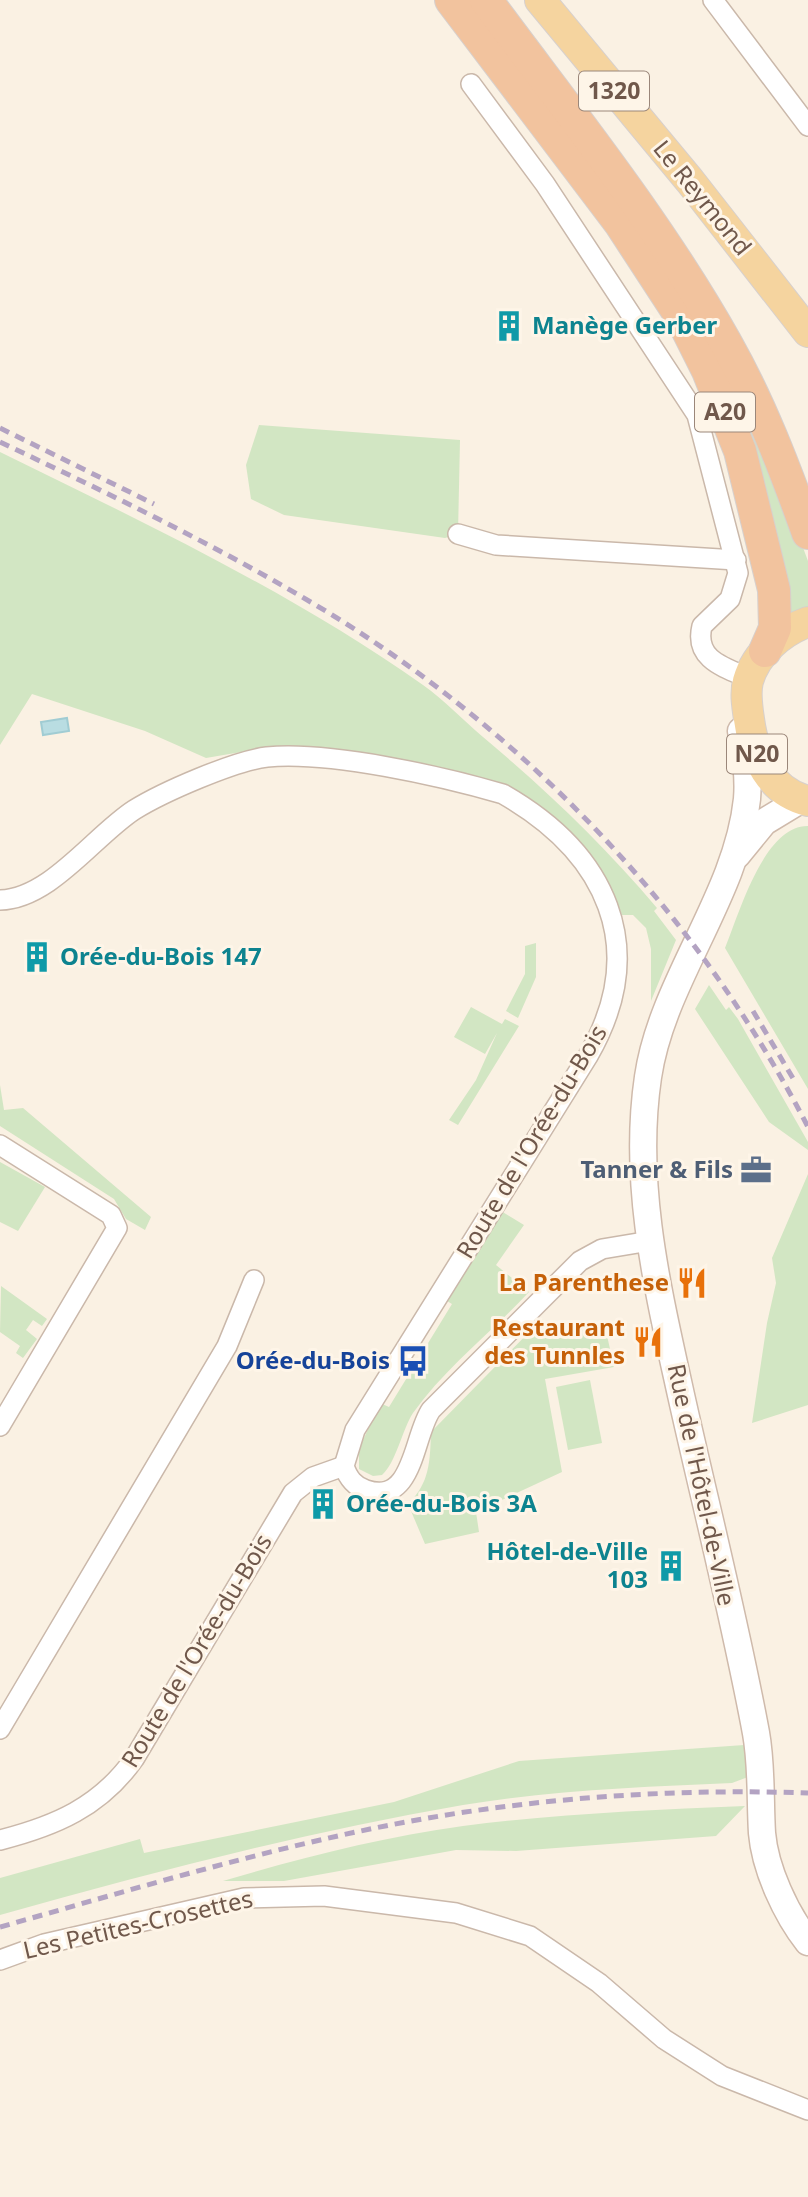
<svg xmlns="http://www.w3.org/2000/svg" width="808" height="2197" viewBox="0 0 808 2197" font-family="'Noto Sans',sans-serif">
<style>
.green{fill:#d2e6c3}
.water{fill:#b9dde2;stroke:#a0ccd3;stroke-width:2}
.lines{fill:none;stroke-linecap:round;stroke-linejoin:round}
.minor-casing{stroke:#cab8aa;stroke-width:22}
.secondary-casing{stroke:#cfbaab;stroke-width:29}
.primary-casing{stroke:#d7d0cd;stroke-width:32}
.trunk-casing{stroke:#d7d0cd;stroke-width:34}
.minor{stroke:#fff;stroke-width:19}
.secondary{stroke:#fff;stroke-width:26}
.primary{stroke:#f5d49f;stroke-width:30}
.trunk{stroke:#f2c39e;stroke-width:32}
.rail{stroke:#b3a3c2;stroke-width:5;stroke-dasharray:10 7;stroke-linecap:butt}
.labels{text-anchor:middle;stroke-width:6;stroke-linejoin:round;paint-order:stroke}
.shield{fill:#fef5e8;stroke:#9b877a;stroke-width:2}
.shield-label{font-size:23px;font-weight:bold;fill:#70584b}
.street-label{font-size:24px;fill:#70584b;stroke:#fef5e8}
.culture-label{font-size:24px;font-weight:bold;fill:#0d838f;stroke:#fef5e8;text-anchor:start}
.service-label{font-size:24px;font-weight:bold;fill:#4e5e75;stroke:#fef5e8;text-anchor:end}
.food-label{font-size:24px;font-weight:bold;fill:#c56008;stroke:#fef5e8;text-anchor:end}
.transit-label{font-size:24px;font-weight:bold;fill:#164399;stroke:#fef5e8;text-anchor:end}
</style>
<rect width="100%" height="100%" fill="#faf1e3"/>
<g class="green">
<path d="M708,334L788,508L808,561V613L790,622Z"/>
<path d="M259,425L460,440L458,534L445,538L284,515L251,499L246,465Z"/>
<path d="M0,452C145,523 291,592 423,685C444,700 463,720 483,737C546,790 604,845 657,908L654,911L676,940L651,1001V949L646,928L633,915H622C601,857 552,802 493,781L253,750L206,758L145,731L32,694L0,745Z"/>
<path d="M808,826V1089L725,948C739,914 764,825 808,826Z"/>
<path d="M536,943V977L518,1018L506,1011L525,974V946Z"/>
<path d="M709,985L726,1010L729,1007L738,1019L808,1142V1150L769,1122L695,1009Z"/>
<path d="M471,1007L502,1024L505,1019L519,1026L458,1125L449,1120L476,1080L497,1033L485,1054L454,1037Z"/>
<path d="M0,1085L4,1110L23,1108L151,1217L145,1230L126,1219L114,1199L0,1126Z"/>
<path d="M0,1162L45,1187L18,1231L0,1222Z"/>
<path d="M808,1174V1405L752,1423L767,1323L776,1283L772,1258Z"/>
<path d="M501,1211L524,1225L496,1265L529,1292C492,1332 445,1368 413,1413C402,1430 396,1463 382,1475L373,1476L359,1469V1449L380,1403L389,1407L452,1304L442,1298Z"/>
<path d="M1,1286L47,1319L42,1326L33,1320L26,1330L37,1339L23,1358L16,1353L20,1346L0,1332Z"/>
<path d="M542,1319L560,1338L604,1322L614,1367L545,1379L562,1472L476,1512L479,1532L425,1544L408,1504C430,1483 430,1461 431,1432Z"/>
<path d="M590,1380L602,1443L568,1450L556,1387Z"/>
<path d="M744,1745L751,1757L748,1777L732,1783C643,1787 552,1790 463,1805C307,1832 153,1872 0,1915V1878L140,1839L144,1853L394,1802L519,1761Z"/>
<path d="M745,1806L716,1836L516,1851L456,1850L284,1881H223C301,1858 382,1837 463,1826C556,1814 650,1810 745,1806Z"/>
</g>
<path class="water" d="M67,718L69,731L43,735L41,722Z"/>
<g class="lines">
<defs>
<g id="minor">
<path d="M713,0L808,126"/>
<path d="M471,84L545,184L697,415L738,573L730,599L702,626C694,659 723,667 749,678"/>
<path d="M458,534L496,545L736,560"/>
<path d="M0,900C50,899 94,836 134,810C163,792 234,761 267,757C330,751 441,776 503,794C606,853 651,947 588,1056L355,1430L344,1466C348,1478 354,1486 366,1490C414,1506 413,1436 431,1410L580,1261L602,1249L650,1241"/>
<path d="M0,1145L111,1215L117,1228L0,1426"/>
<path d="M0,1729L227,1346L254,1280"/>
<path d="M0,1840C55,1826 100,1807 134,1759L293,1493L313,1477L344,1466"/>
<path d="M0,1960L44,1944L244,1898L324,1896L456,1913L530,1936L599,1983L664,2039L722,2076L808,2110"/>
</g>
<g id="secondary">
<path d="M741,731C745,753 749,776 747,799C737,896 662,981 648,1077C632,1185 658,1290 681,1395C706,1507 735,1620 756,1733C762,1766 760,1800 762,1833C765,1869 786,1914 808,1942"/>
<path d="M737,855L764,822L802,799"/>
</g>
<g id="primary">
<path d="M540,0L690,181L808,332"/>
<path d="M808,622C782,631 756,653 748,681C745,693 747,706 749,719C754,756 769,791 808,801"/>
</g>
<g id="trunk">
<path d="M451,0L620,223L680,315L708,371L740,451L774,590L775,628L765,651"/>
<path d="M486,0C569,112 658,222 726,343C760,403 785,469 808,533"/>
</g>
</defs>
<use href="#minor" class="minor-casing"/>
<use href="#secondary" class="secondary-casing"/>
<use href="#primary" class="primary-casing"/>
<use href="#trunk" class="trunk-casing"/>
<use href="#minor" class="minor"/>
<use href="#secondary" class="secondary"/>
<use href="#primary" class="primary"/>
<use href="#trunk" class="trunk"/>
<g class="rail">
<path d="M0,428L154,504"/>
<path d="M0,442C116,497 232,553 342,621C539,746 701,920 808,1127"/>
<path d="M753,1011L794,1080"/>
<path d="M0,1927C124,1892 248,1854 375,1828C517,1799 663,1788 808,1793"/>
</g>
</g>
<defs>
<symbol id="building-bare" viewBox="-9 -9 18 18"><path d="M-4-6H4V6H1V3H-1V6H-4ZM-2.5-4.3h1.7v1.8h-1.7ZM.8-4.3h1.7v1.8H.8ZM-2.5-1h1.7V.8h-1.7ZM.8-1h1.7V.8H.8Z" fill="#0f9aa8" stroke="#fef5e8" stroke-width="2.5" paint-order="stroke"/></symbol>
<symbol id="office-bare" viewBox="-9 -9 18 18"><path d="M-6-3h4V-5.5h4V-3h4V5H-6ZM-1-4.5V-3h2v-1.5ZM-6 0V1H6V0Z" fill="#5c6f8a" stroke="#fef5e8" stroke-width="2.5" paint-order="stroke"/></symbol>
<symbol id="restaurant-bare" viewBox="-9 -9 18 18"><path d="M-5-6h1v4h1v-4h1v4h1v-4h1v5L-1.5 .5V6h-2V.5L-5-1ZM5-6V6H3V1.5H1.5Q1.5-4 5-6Z" fill="#e8710a" stroke="#fef5e8" stroke-width="2.5" paint-order="stroke"/></symbol>
<symbol id="bus-bare" viewBox="-9 -9 18 18"><path d="M-5-6H5V4H4V6H2V4H-2V6H-4V4H-5ZM-3.5-4V0h7V-4ZM-3.5 1.2v1.5H-2V1.2ZM2 1.2v1.5H3.5V1.2Z" fill="#1a4fb4" stroke="#fef5e8" stroke-width="2.5" paint-order="stroke"/></symbol>
</defs>
<g fill-rule="evenodd">
<use href="#building-bare" x="487" y="304" width="44" height="44"/>
<use href="#building-bare" x="15" y="935" width="44" height="44"/>
<use href="#office-bare" x="734" y="1148" width="44" height="44"/>
<use href="#restaurant-bare" x="670" y="1261" width="44" height="44"/>
<use href="#restaurant-bare" x="626" y="1320" width="44" height="44"/>
<use href="#bus-bare" x="391" y="1339" width="44" height="44"/>
<use href="#building-bare" x="301" y="1482" width="44" height="44"/>
<use href="#building-bare" x="649" y="1544" width="44" height="44"/>
</g>
<g class="labels">
<g class="shield">
<rect x="579" y="71.5" width="70" height="39" rx="5"/>
<rect x="695" y="392.5" width="60" height="39" rx="5"/>
<rect x="727" y="734.5" width="60" height="39" rx="5"/>
</g>
<g class="shield-label">
<text x="614" y="99">1320</text>
<text x="725" y="420">A20</text>
<text x="757" y="762">N20</text>
</g>
<g class="street-label">
<text transform="translate(702 198) rotate(51)" y="8">Le Reymond</text>
<text transform="translate(532 1142) rotate(-59)" y="8">Route de l'Orée-du-Bois</text>
<text transform="translate(701 1485) rotate(78)" y="8">Rue de l'Hôtel-de-Ville</text>
<text transform="translate(197 1651) rotate(-59)" y="8">Route de l'Orée-du-Bois</text>
<text transform="translate(138 1925) rotate(-13)" y="8">Les Petites-Crosettes</text>
</g>
<g class="culture-label">
<text x="532" y="334">Manège Gerber</text>
<text x="60" y="965">Orée-du-Bois 147</text>
<text x="346" y="1512">Orée-du-Bois 3A</text>
<text x="648" y="1560" text-anchor="end">Hôtel-de-Ville<tspan x="648" dy="28">103</tspan></text>
</g>
<g class="service-label">
<text x="733" y="1178">Tanner &amp; Fils</text>
</g>
<g class="food-label">
<text x="669" y="1291">La Parenthese</text>
<text x="625" y="1336">Restaurant<tspan x="625" dy="28">des Tunnles</tspan></text>
</g>
<g class="transit-label">
<text x="390" y="1369">Orée-du-Bois</text>
</g>
</g>
</svg>
